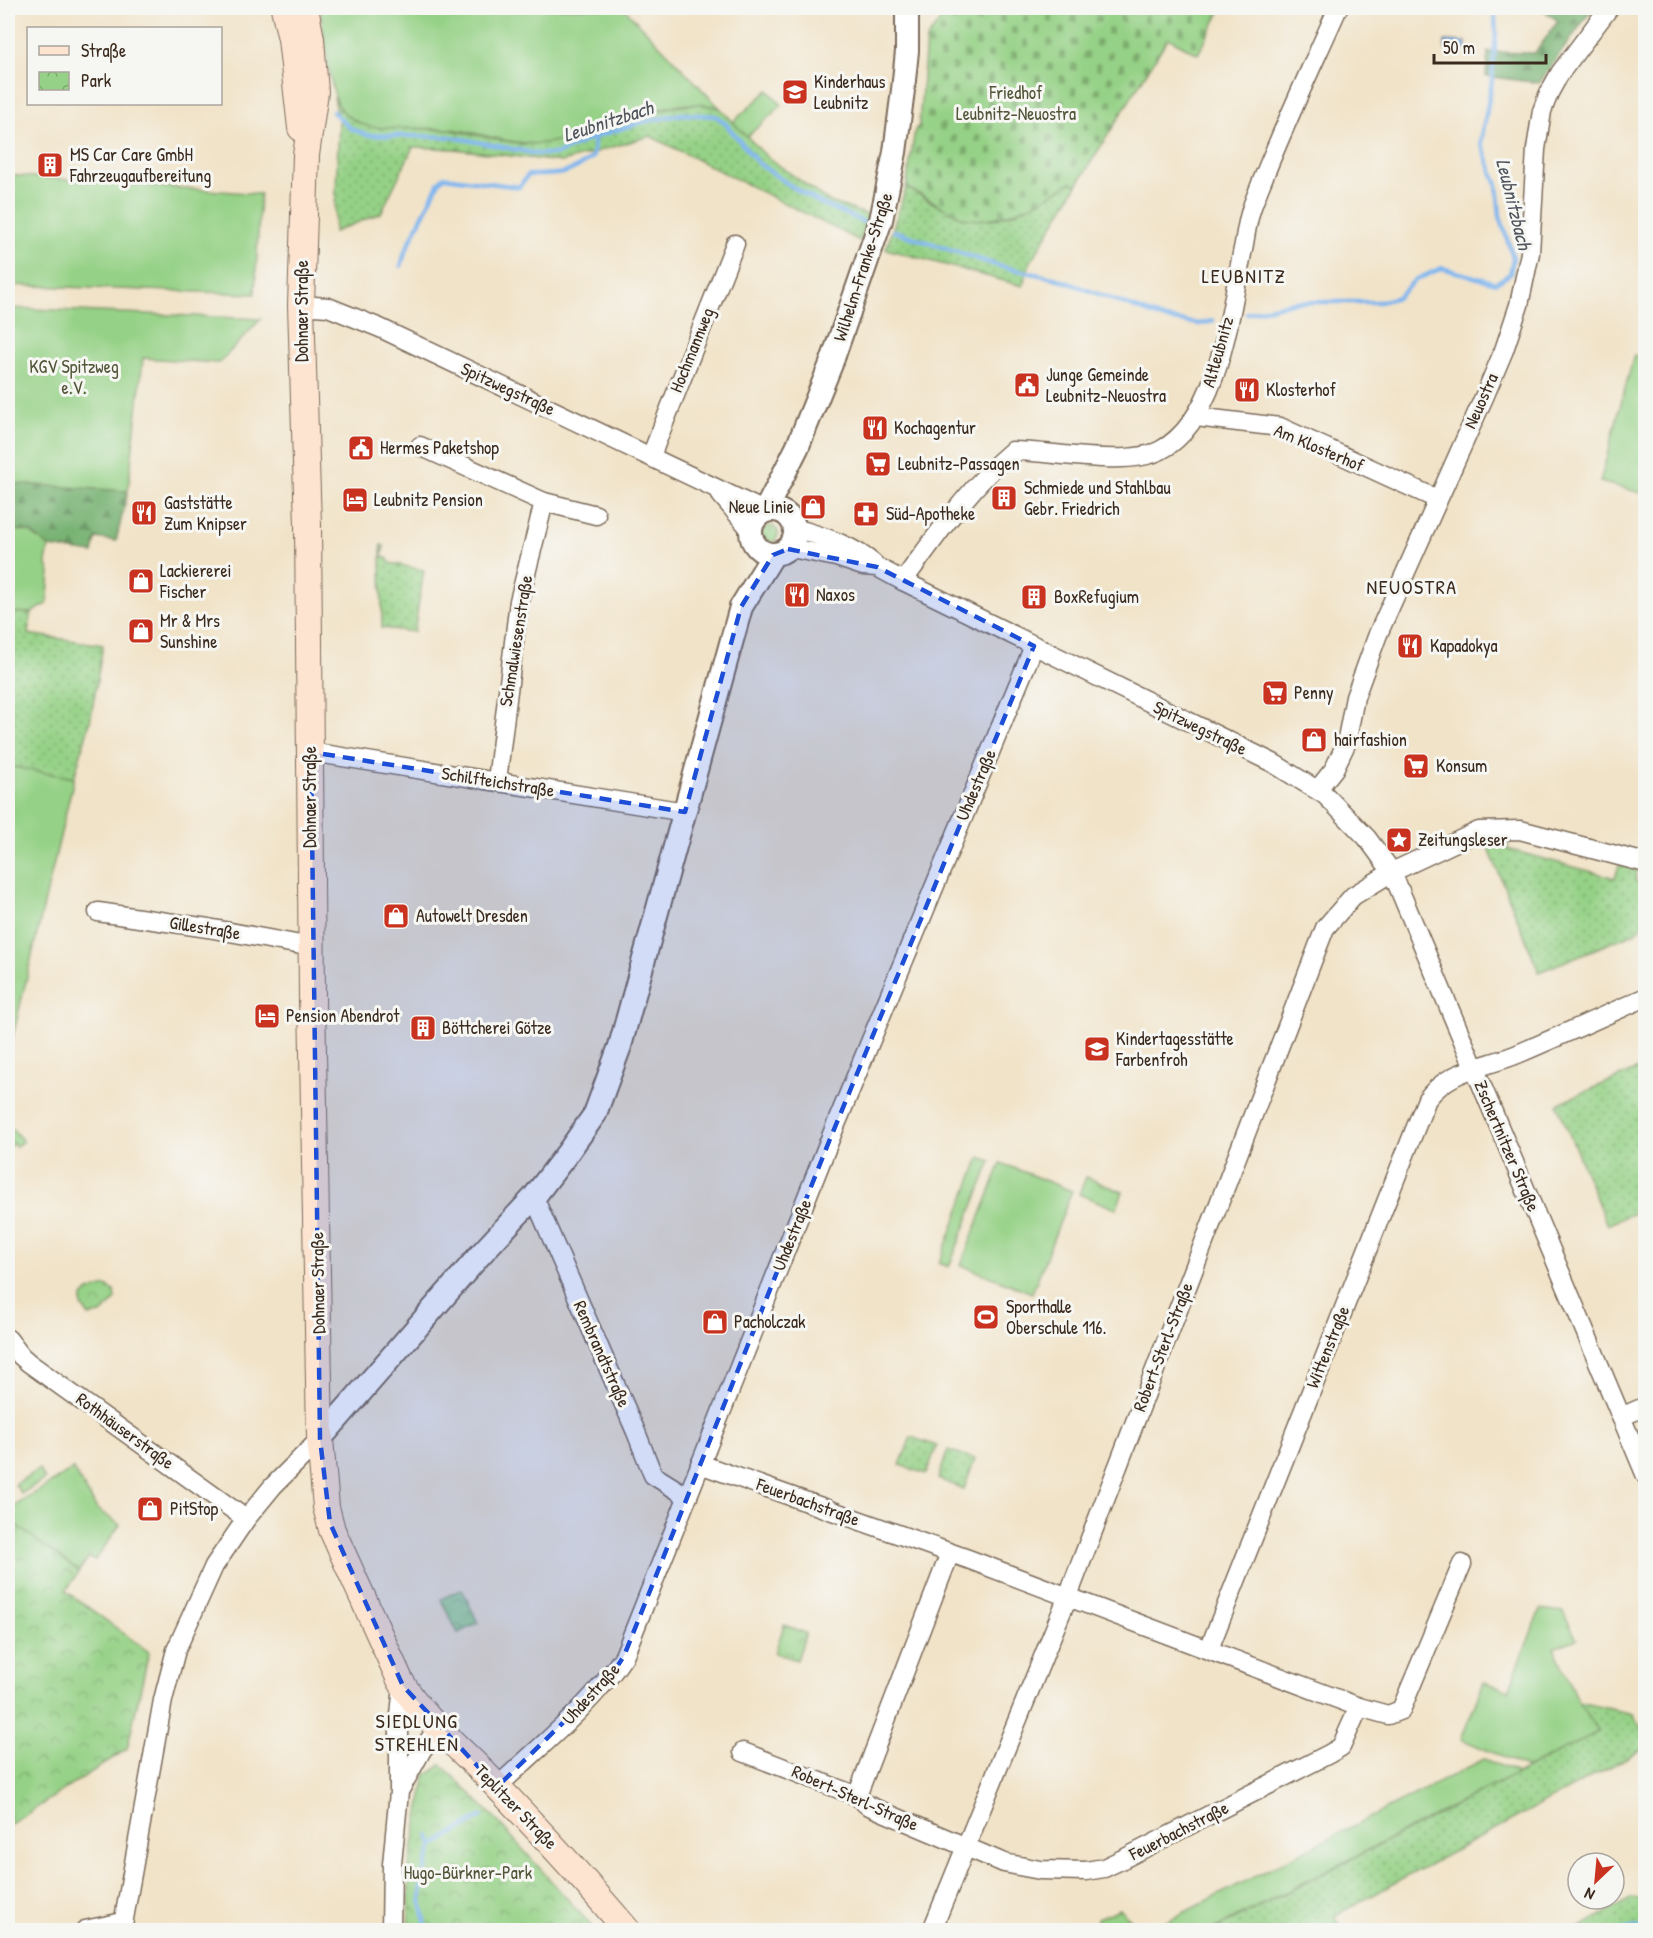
<svg xmlns="http://www.w3.org/2000/svg" width="1653" height="1938" viewBox="0 0 1653 1938" font-family="'Patrick Hand',sans-serif">
<style>
.grass{fill:url(#grass-dots);stroke:#687e52;stroke-width:1.5}
.forest{fill:url(#forest-firs);stroke:#5a6e48;stroke-width:1.5}
.cemetery{fill:url(#cemetery-stones);stroke:#687e52;stroke-width:1.5}
.park{fill:url(#park-crowns);stroke:#687e52;stroke-width:1.5}
.garden{fill:#95d186;stroke:#687e52;stroke-width:1.5}
.water{fill:#80b6ee;stroke:#5e7086;stroke-width:1.5}
.lines{fill:none;stroke-linecap:round;stroke-linejoin:round}
.stream{stroke:#80b6ee;stroke-width:4.5}
.minor-casing{stroke:#7b6b5a;stroke-width:21}
.tertiary-casing{stroke:#7b6b5a;stroke-width:26}
.secondary-casing{stroke:#7b6b5a;stroke-width:28}
.minor{stroke:#fff;stroke-width:18}
.tertiary{stroke:#fff;stroke-width:22}
.secondary{stroke:#fde4d1;stroke-width:26}
.marked{fill:#1d4ed8;fill-opacity:0.2;stroke:#1d4ed8;stroke-width:4.5;stroke-dasharray:12 8;stroke-linejoin:round}
.labels{text-anchor:middle;stroke-width:6;stroke-linejoin:round;paint-order:stroke}
.poi-label{font-size:18px;fill:#3b2a1e;stroke:#f6f6f2;text-anchor:start}
.park-label{font-size:18px;fill:#525438;stroke:#f6f6f2}
.street-label{font-size:18px;fill:#3b2a1e;stroke:#f6f6f2}
.water-label{font-size:20px;font-style:italic;fill:#50545c;stroke:#f6f6f2}
.neighbourhood-label{font-size:20px;letter-spacing:1.5px;fill:#3b2a1e;stroke:#f6f6f2}
</style>
<defs>
<pattern id="grass-dots" width="8" height="8" patternUnits="userSpaceOnUse" patternTransform="scale(1.5)"><rect width="8" height="8" fill="#95d186"/><path d="M2 2h.1M6 6h.1" fill="none" stroke="#7baa6d" stroke-width="1.8" stroke-linecap="round"/></pattern>
<pattern id="forest-firs" width="22" height="20" patternUnits="userSpaceOnUse" patternTransform="scale(1.5)"><rect width="22" height="20" fill="#78b373"/><path d="M5 1l3.5 6h-7zM16 11l3.5 6h-7z" fill="#64925e"/></pattern>
<pattern id="cemetery-stones" width="16" height="16" patternUnits="userSpaceOnUse" patternTransform="scale(1.5)"><rect width="16" height="16" fill="#95d186"/><path d="M2 7V4a2 2 0 0 1 4 0v3zM10 15v-3a2 2 0 0 1 4 0v3z" fill="#7baa6d"/></pattern>
<pattern id="park-crowns" width="20" height="18" patternUnits="userSpaceOnUse" patternTransform="scale(1.5)"><rect width="20" height="18" fill="#95d186"/><path d="M2 6a3 3 0 1 1 6 0M12 15a3 3 0 1 1 6 0" fill="none" stroke="#7baa6d"/></pattern>
</defs>
<rect width="100%" height="100%" fill="#f6f6f2"/>
<filter id="ink" filterUnits="userSpaceOnUse"><feTurbulence type="fractalNoise" baseFrequency=".0167" numOctaves="2"/><feDisplacementMap in="SourceGraphic" scale="12" xChannelSelector="R" yChannelSelector="G"/><feConvolveMatrix kernelMatrix="1 2 1 2 8 2 1 2 1" color-interpolation-filters="sRGB"/></filter>
<filter id="wash" filterUnits="userSpaceOnUse"><feTurbulence type="fractalNoise" baseFrequency=".008" numOctaves="4" result="noise"/><feDisplacementMap in="SourceGraphic" scale="24" xChannelSelector="R" yChannelSelector="G"/><feGaussianBlur stdDeviation="1.35" result="paint"/><feColorMatrix in="noise" values="0 0 0 0 0 0 0 0 0 0 0 0 0 0 0 0 0 1.4 0 .05"/><feComposite in="paint" operator="in"/></filter>
<g filter="url(#wash)">
<rect width="100%" height="100%" fill="#f1e3c8"/>
<g class="grass">
<path d="M334,97L341,110L367,126L451,130L521,144L545,143L569,138L628,117L673,107L699,104L720,108L766,156L830,202L868,215L860,241L650,136L562,162L454,149L413,147L381,213L334,232L339,123Z"/>
<path d="M1071,182L1077,185L1030,263L1023,286L886,249L906,188C919,192 929,203 942,207C956,212 973,217 987,219C1006,221 1055,193 1071,182Z"/>
<circle cx="770" cy="534" r="8"/>
<path d="M381,545L384,546L382,557L387,558L390,563L424,570L414,632L382,628Z"/>
<path d="M8,612L31,613L28,634L103,645L90,722L74,778L8,766Z"/>
<path d="M1484,837H1510L1507,849L1615,878L1619,865L1637,870L1635,881L1645,884V923L1634,933L1539,972Z"/>
<path d="M1645,1066V1208L1607,1225L1557,1104Z"/>
<path d="M911,1437L937,1446L926,1474L900,1465Z"/>
<path d="M948,1450L975,1459L964,1489L938,1479Z"/>
<path d="M1579,1702L1633,1714L1645,1735V1748L1334,1916L1342,1930H1214L1598,1732Z"/>
<path d="M1632,1898L1645,1900V1930H1575Z"/>
</g>
<g class="forest">
<path d="M1541,8H1593L1539,83L1486,76L1488,52L1535,53L1558,21Z"/>
<path d="M8,483L128,491L116,541L96,538L93,553L49,547L30,532L8,529Z"/>
</g>
<path class="cemetery" d="M949,8H1222L1198,54L1168,38L1077,185L1071,182C1044,200 991,230 959,216C940,208 925,194 906,188L915,130L919,125L926,40Z"/>
<g class="park">
<path d="M8,1124L23,1141L16,1146L13,1144L8,1148Z"/>
<path d="M106,1286L114,1291L115,1300L101,1314L89,1316L82,1306V1298L89,1291Z"/>
<path d="M39,1469L45,1479L21,1494L15,1484Z"/>
<path d="M8,1519L79,1571L66,1591L149,1652L127,1749L8,1826Z"/>
<path d="M462,1589L478,1623L458,1633L441,1599Z"/>
<path d="M784,1625L806,1633L797,1660L775,1653Z"/>
<path d="M441,1764L493,1816L595,1930H409V1867L426,1774L432,1772Z"/>
</g>
<g class="garden">
<path d="M320,8H624L720,108C713,107 705,104 697,104C643,104 596,137 544,143C510,146 482,132 450,129C423,127 394,131 368,126C359,124 347,117 341,109C329,94 324,30 320,8Z"/>
<path d="M768,90L782,105L747,137L733,122Z"/>
<path d="M8,175L260,194L255,294L8,285Z"/>
<path d="M8,308L261,319L219,363L143,358L128,491L8,483Z"/>
<path d="M1634,355L1645,358V494L1600,482Z"/>
<path d="M8,529L30,532L49,547L46,562L50,573L47,604L31,613L8,612Z"/>
<path d="M8,766L74,778L11,1044H8Z"/>
<path d="M980,1157L991,1161L949,1267L939,1263Z"/>
<path d="M1001,1163L1072,1191L1032,1293L961,1265Z"/>
<path d="M1086,1177L1123,1192L1116,1209L1079,1194Z"/>
<path d="M73,1469L97,1509L120,1525L95,1560L89,1557L79,1571L8,1519V1510Z"/>
<path d="M1540,1609L1563,1612L1577,1639L1554,1648L1579,1702L1598,1732L1528,1768L1461,1739L1484,1682L1509,1690Z"/>
<path d="M1484,1759L1518,1773L1212,1930H1150Z"/>
<path d="M1120,1909L1134,1923L1137,1930H1098L1097,1918Z"/>
</g>
<path class="water" d="M1445,41L1466,42V50L1445,49Z"/>
<g class="lines">
<g class="stream">
<path d="M333,112L350,128L367,135L452,137L538,154H557L594,137L642,122L682,114L716,116L725,123L758,163L791,186L822,204L864,222"/>
<path d="M894,231L999,266L1058,279L1165,319L1200,324L1213,321"/>
<path d="M401,266L405,252L439,182L444,177L519,187L528,175C558,175 567,176 593,157L594,137"/>
<path d="M1247,313L1295,302H1380L1398,297L1415,280L1442,268L1496,283L1510,274L1513,258L1500,216L1497,185L1481,142L1492,81L1496,32L1494,8"/>
<path d="M433,1846L482,1816"/>
<path d="M425,1930C427,1916 421,1910 421,1898C421,1880 427,1862 433,1846L429,1836"/>
<path d="M1621,1930L1646,1927"/>
</g>
</g>
</g>
<g filter="url(#ink)">
<g class="lines">
<defs>
<g id="minor">
<path d="M301,305L328,307L380,328L764,511"/>
<path d="M1196,417L1280,427L1437,499"/>
<path d="M420,446L544,502L596,515"/>
<path d="M651,456L735,244"/>
<path d="M721,495L750,529"/>
<path d="M795,528C823,537 851,544 874,564"/>
<path d="M788,549H796L836,557L863,566L877,567L903,581L1273,763L1325,795L1367,838L1392,872L1646,1476"/>
<path d="M903,581C936,537 969,487 1012,451C1053,451 1126,468 1161,450C1221,418 1231,304 1244,244C1246,231 1248,217 1253,204C1278,138 1309,73 1338,8"/>
<path d="M311,752L685,812"/>
<path d="M497,781L519,601L544,502"/>
<path d="M1318,789L1334,769L1346,744L1355,697L1378,634L1485,395L1504,350L1519,305L1530,253L1536,149L1542,111L1549,93L1560,73L1609,8"/>
<path d="M98,912L208,928L312,947"/>
<path d="M534,1197L636,1432L653,1475L688,1497"/>
<path d="M8,1339L21,1356L29,1363L246,1519"/>
<path d="M1621,1417L1646,1406"/>
<path d="M700,1464L968,1559L1359,1707L1388,1715L1401,1710L1462,1564"/>
<path d="M1209,1649L1427,1099C1452,1067 1486,1068 1520,1053C1562,1035 1604,1016 1646,997"/>
<path d="M743,1752L857,1796L867,1805L1004,1863L1040,1870L1086,1871L1104,1868L1125,1858L1329,1754L1341,1747L1359,1707"/>
<path d="M497,1787C540,1746 592,1705 624,1656L830,1139L1034,646"/>
<path d="M401,1788L422,1750L438,1728"/>
<path d="M857,1796L950,1553"/>
<path d="M85,1930L123,1922"/>
<path d="M122,1930L163,1700L176,1650L214,1566L246,1519L273,1486L320,1439"/>
<path d="M391,1930L392,1864L399,1792V1724L403,1686"/>
<path d="M932,1930L1068,1596L1325,928L1353,896L1392,872L1479,831L1520,830L1646,863"/>
</g>
<g id="tertiary">
<circle cx="773" cy="532" r="22"/>
<path d="M765,511L797,448L831,364L881,220L895,152L903,90L907,51V8"/>
<path d="M320,1439L480,1255L534,1197L566,1155L595,1114L620,1046L741,607L773,555"/>
</g>
<g id="secondary">
<path d="M284,8L291,39L301,128"/>
<path d="M305,8L311,39L315,92L306,155L301,305L308,525L312,997L320,1439L326,1507L332,1530L400,1680C422,1718 458,1746 489,1778C537,1828 583,1878 627,1930"/>
</g>
</defs>
<use href="#minor" class="minor-casing"/>
<use href="#tertiary" class="tertiary-casing"/>
<use href="#secondary" class="secondary-casing"/>
<use href="#minor" class="minor"/>
<use href="#tertiary" class="tertiary"/>
<use href="#secondary" class="secondary"/>
</g>
</g>
<path class="marked" d="M788,549L877,567L1034,646L830,1139L624,1656L611,1676L497,1787L403,1686L330,1523L320,1439L311,752L685,812L741,607L773,555Z"/>
<defs>
<symbol id="school-square" viewBox="-11 -11 22 22"><rect x="-9" y="-9" width="18" height="18" rx="4" fill="#c8321e" stroke="#f6f6f2"/><path d="M0-5L7-2L0 1L-7-2ZM-4 1L0 2.5L4 1V4Q0 6-4 4Z" fill="#fff"/></symbol>
<symbol id="building-square" viewBox="-11 -11 22 22"><rect x="-9" y="-9" width="18" height="18" rx="4" fill="#c8321e" stroke="#f6f6f2"/><path d="M-4-6H4V6H1V3H-1V6H-4ZM-2.5-4.3h1.7v1.8h-1.7ZM.8-4.3h1.7v1.8H.8ZM-2.5-1h1.7V.8h-1.7ZM.8-1h1.7V.8H.8Z" fill="#fff"/></symbol>
<symbol id="civic-square" viewBox="-11 -11 22 22"><rect x="-9" y="-9" width="18" height="18" rx="4" fill="#c8321e" stroke="#f6f6f2"/><path d="M-.6-6.5H3V-4.5H.6V-3L4-1V1h2V6H-6V1h2V-1L-.6-3ZM-1.2 2.5V6h2.4V2.5Z" fill="#fff"/></symbol>
<symbol id="restaurant-square" viewBox="-11 -11 22 22"><rect x="-9" y="-9" width="18" height="18" rx="4" fill="#c8321e" stroke="#f6f6f2"/><path d="M-5-6h1v4h1v-4h1v4h1v-4h1v5L-1.5 .5V6h-2V.5L-5-1ZM5-6V6H3V1.5H1.5Q1.5-4 5-6Z" fill="#fff"/></symbol>
<symbol id="supermarket-square" viewBox="-11 -11 22 22"><rect x="-9" y="-9" width="18" height="18" rx="4" fill="#c8321e" stroke="#f6f6f2"/><path d="M-6-5.5h2.5l.6 2H6L4.5 2H-2.5L-4.4-4H-6ZM-1.5 3.2a1.3 1.3 0 1 0 .1 0ZM3 3.2a1.3 1.3 0 1 0 .1 0Z" fill="#fff"/></symbol>
<symbol id="hotel-square" viewBox="-11 -11 22 22"><rect x="-9" y="-9" width="18" height="18" rx="4" fill="#c8321e" stroke="#f6f6f2"/><path d="M-6-4.5h1.5V1H6V5H4.5V3h-9V5H-6ZM-4 0a1.8 1.8 0 1 1 3.6 0ZM.5 0V-2.5h3Q6-2.5 6 0Z" fill="#fff"/></symbol>
<symbol id="shop-square" viewBox="-11 -11 22 22"><rect x="-9" y="-9" width="18" height="18" rx="4" fill="#c8321e" stroke="#f6f6f2"/><path d="M-5-2.5h2.3a2.7 3.5 0 0 1 5.4 0H5L5.5 6h-11ZM-1.5-2.5h3a1.5 2.3 0 0 0-3 0Z" fill="#fff"/></symbol>
<symbol id="pharmacy-square" viewBox="-11 -11 22 22"><rect x="-9" y="-9" width="18" height="18" rx="4" fill="#c8321e" stroke="#f6f6f2"/><path d="M-2-6h4v4h4v4h-4v4h-4v-4h-4v-4h4Z" fill="#fff"/></symbol>
<symbol id="sight-square" viewBox="-11 -11 22 22"><rect x="-9" y="-9" width="18" height="18" rx="4" fill="#c8321e" stroke="#f6f6f2"/><path d="M0-6L1.8-2.2L6-1.7L2.9 1.2L3.7 5.4L0 3.3L-3.7 5.4L-2.9 1.2L-6-1.7L-1.8-2.2Z" fill="#fff"/></symbol>
<symbol id="stadium-square" viewBox="-11 -11 22 22"><rect x="-9" y="-9" width="18" height="18" rx="4" fill="#c8321e" stroke="#f6f6f2"/><path d="M0-5a6.5 5 0 1 0 0 10a6.5 5 0 1 0 0-10ZM-3.5-1.8h7v3.6h-7Z" fill="#fff"/></symbol>
</defs>
<g fill-rule="evenodd">
<use href="#school-square" x="780" y="77" width="30" height="30"/>
<use href="#building-square" x="35" y="150" width="30" height="30"/>
<use href="#civic-square" x="1012" y="370" width="30" height="30"/>
<use href="#restaurant-square" x="1232" y="375" width="30" height="30"/>
<use href="#restaurant-square" x="860" y="413" width="30" height="30"/>
<use href="#civic-square" x="346" y="433" width="30" height="30"/>
<use href="#supermarket-square" x="863" y="449" width="30" height="30"/>
<use href="#building-square" x="989" y="483" width="30" height="30"/>
<use href="#hotel-square" x="340" y="485" width="30" height="30"/>
<use href="#shop-square" x="798" y="492" width="30" height="30"/>
<use href="#restaurant-square" x="129" y="498" width="30" height="30"/>
<use href="#pharmacy-square" x="851" y="499" width="30" height="30"/>
<use href="#shop-square" x="126" y="566" width="30" height="30"/>
<use href="#restaurant-square" x="782" y="580" width="30" height="30"/>
<use href="#building-square" x="1019" y="582" width="30" height="30"/>
<use href="#shop-square" x="126" y="616" width="30" height="30"/>
<use href="#restaurant-square" x="1395" y="631" width="30" height="30"/>
<use href="#supermarket-square" x="1260" y="678" width="30" height="30"/>
<use href="#shop-square" x="1299" y="725" width="30" height="30"/>
<use href="#supermarket-square" x="1401" y="751" width="30" height="30"/>
<use href="#sight-square" x="1384" y="825" width="30" height="30"/>
<use href="#shop-square" x="381" y="901" width="30" height="30"/>
<use href="#hotel-square" x="252" y="1001" width="30" height="30"/>
<use href="#building-square" x="408" y="1013" width="30" height="30"/>
<use href="#school-square" x="1082" y="1034" width="30" height="30"/>
<use href="#stadium-square" x="971" y="1302" width="30" height="30"/>
<use href="#shop-square" x="700" y="1307" width="30" height="30"/>
<use href="#shop-square" x="135" y="1494" width="30" height="30"/>
</g>
<g class="labels">
<g class="poi-label">
<text x="814" y="88">Kinderhaus<tspan x="814" dy="21">Leubnitz</tspan></text>
<text x="70" y="161">MS Car Care GmbH<tspan x="70" dy="21">Fahrzeugaufbereitung</tspan></text>
<text x="1046" y="381">Junge Gemeinde<tspan x="1046" dy="21">Leubnitz-Neuostra</tspan></text>
<text x="1266" y="396">Klosterhof</text>
<text x="894" y="434">Kochagentur</text>
<text x="380" y="454">Hermes Paketshop</text>
<text x="898" y="470">Leubnitz-Passagen</text>
<text x="1024" y="494">Schmiede und Stahlbau<tspan x="1024" dy="21">Gebr. Friedrich</tspan></text>
<text x="374" y="506">Leubnitz Pension</text>
<text x="164" y="509">Gaststätte<tspan x="164" dy="21">Zum Knipser</tspan></text>
<text x="794" y="513" text-anchor="end">Neue Linie</text>
<text x="886" y="520">Süd-Apotheke</text>
<text x="160" y="577">Lackiererei<tspan x="160" dy="21">Fischer</tspan></text>
<text x="816" y="601">Naxos</text>
<text x="1054" y="603">BoxRefugium</text>
<text x="160" y="627">Mr &amp; Mrs<tspan x="160" dy="21">Sunshine</tspan></text>
<text x="1430" y="652">Kapadokya</text>
<text x="1294" y="699">Penny</text>
<text x="1334" y="746">hairfashion</text>
<text x="1436" y="772">Konsum</text>
<text x="1418" y="846">Zeitungsleser</text>
<text x="416" y="922">Autowelt Dresden</text>
<text x="286" y="1022">Pension Abendrot</text>
<text x="442" y="1034">Böttcherei Götze</text>
<text x="1116" y="1045">Kindertagesstätte<tspan x="1116" dy="21">Farbenfroh</tspan></text>
<text x="1006" y="1313">Sporthalle<tspan x="1006" dy="21">Oberschule 116.</tspan></text>
<text x="734" y="1328">Pacholczak</text>
<text x="170" y="1515">PitStop</text>
</g>
<g class="park-label">
<text x="1016" y="99">Friedhof<tspan x="1016" dy="21">Leubnitz-Neuostra</tspan></text>
<text x="74" y="373">KGV Spitzweg<tspan x="74" dy="21">e.V.</tspan></text>
<text x="468" y="1879">Hugo-Bürkner-Park</text>
</g>
<g class="street-label">
<text transform="translate(863 267) rotate(-72)" y="6">Wilhelm-Franke-Straße</text>
<text transform="translate(302 311) rotate(-90)" y="6">Dohnaer Straße</text>
<text transform="translate(692 350) rotate(-68)" y="6">Hochmannweg</text>
<text transform="translate(1218 352) rotate(-74)" y="6">Altleubnitz</text>
<text transform="translate(508 389) rotate(25)" y="6">Spitzwegstraße</text>
<text transform="translate(1481 401) rotate(-66)" y="6">Neuostra</text>
<text transform="translate(1319 448) rotate(23)" y="6">Am Klosterhof</text>
<text transform="translate(516 641) rotate(-81)" y="6">Schmalwiesenstraße</text>
<text transform="translate(1200 728) rotate(26)" y="6">Spitzwegstraße</text>
<text transform="translate(498 782) rotate(9)" y="6">Schilfteichstraße</text>
<text transform="translate(976 785) rotate(-67)" y="6">Uhdestraße</text>
<text transform="translate(310 797) rotate(-90)" y="6">Dohnaer Straße</text>
<text transform="translate(205 928) rotate(9)" y="6">Gillestraße</text>
<text transform="translate(1507 1146) rotate(67)" y="6">Zschertnitzer Straße</text>
<text transform="translate(792 1235) rotate(-68)" y="6">Uhdestraße</text>
<text transform="translate(318 1283) rotate(-91)" y="6">Dohnaer Straße</text>
<text transform="translate(1163 1347) rotate(-69)" y="6">Robert-Sterl-Straße</text>
<text transform="translate(1328 1347) rotate(-68)" y="6">Wittenstraße</text>
<text transform="translate(602 1354) rotate(66)" y="6">Rembrandtstraße</text>
<text transform="translate(125 1431) rotate(36)" y="6">Rothhäuserstraße</text>
<text transform="translate(808 1502) rotate(20)" y="6">Feuerbachstraße</text>
<text transform="translate(591 1694) rotate(-48)" y="6">Uhdestraße</text>
<text transform="translate(855 1798) rotate(24)" y="6">Robert-Sterl-Straße</text>
<text transform="translate(516 1807) rotate(46)" y="6">Teplitzer Straße</text>
<text transform="translate(1179 1831) rotate(-27)" y="6">Feuerbachstraße</text>
</g>
<g class="water-label">
<text transform="translate(608 121) rotate(-18)" y="7">Leubnitzbach</text>
<text transform="translate(1514 204) rotate(76)" y="7">Leubnitzbach</text>
</g>
<g class="neighbourhood-label">
<text x="1244" y="283">LEUBNITZ</text>
<text x="1412" y="594">NEUOSTRA</text>
<text x="417" y="1728">SIEDLUNG<tspan x="417" dy="23">STREHLEN</tspan></text>
</g>
</g>
<rect width="1653" height="1938" fill="none" stroke="#f6f6f2" stroke-width="30"/>
<rect x="27" y="27" width="195" height="78" fill="#f6f6f2" stroke="#aba49d" stroke-width="1.5"/>
<rect x="39" y="46" width="30" height="9" fill="#fde4d1" stroke="#aba49d" stroke-width="1.5"/>
<text x="81" y="57" font-size="18" fill="#3b2a1e">Straße</text>
<rect x="39" y="72" width="30" height="18" fill="url(#park-crowns)" stroke="#aba49d" stroke-width="1.5"/>
<text x="81" y="87" font-size="18" fill="#3b2a1e">Park</text>
<g transform="translate(1596 1881) rotate(206)"><circle r="28" fill="#f6f6f2" stroke="#aba49d" stroke-width="1.5"/>
<path d="M0-4.5L10 22L0 15L-10 22Z" fill="#c8321e"/>
<text y="-9" font-size="16" font-weight="bold" text-anchor="middle" fill="#3b2a1e">N</text>
</g>
<path d="M1434 54v9h112v-9" fill="none" stroke="#3b2a1e" stroke-width="3"/>
<text x="1443" y="54" font-size="18" fill="#3b2a1e" stroke="#f6f6f2" stroke-width="4.5" paint-order="stroke">50 m</text>
</svg>
